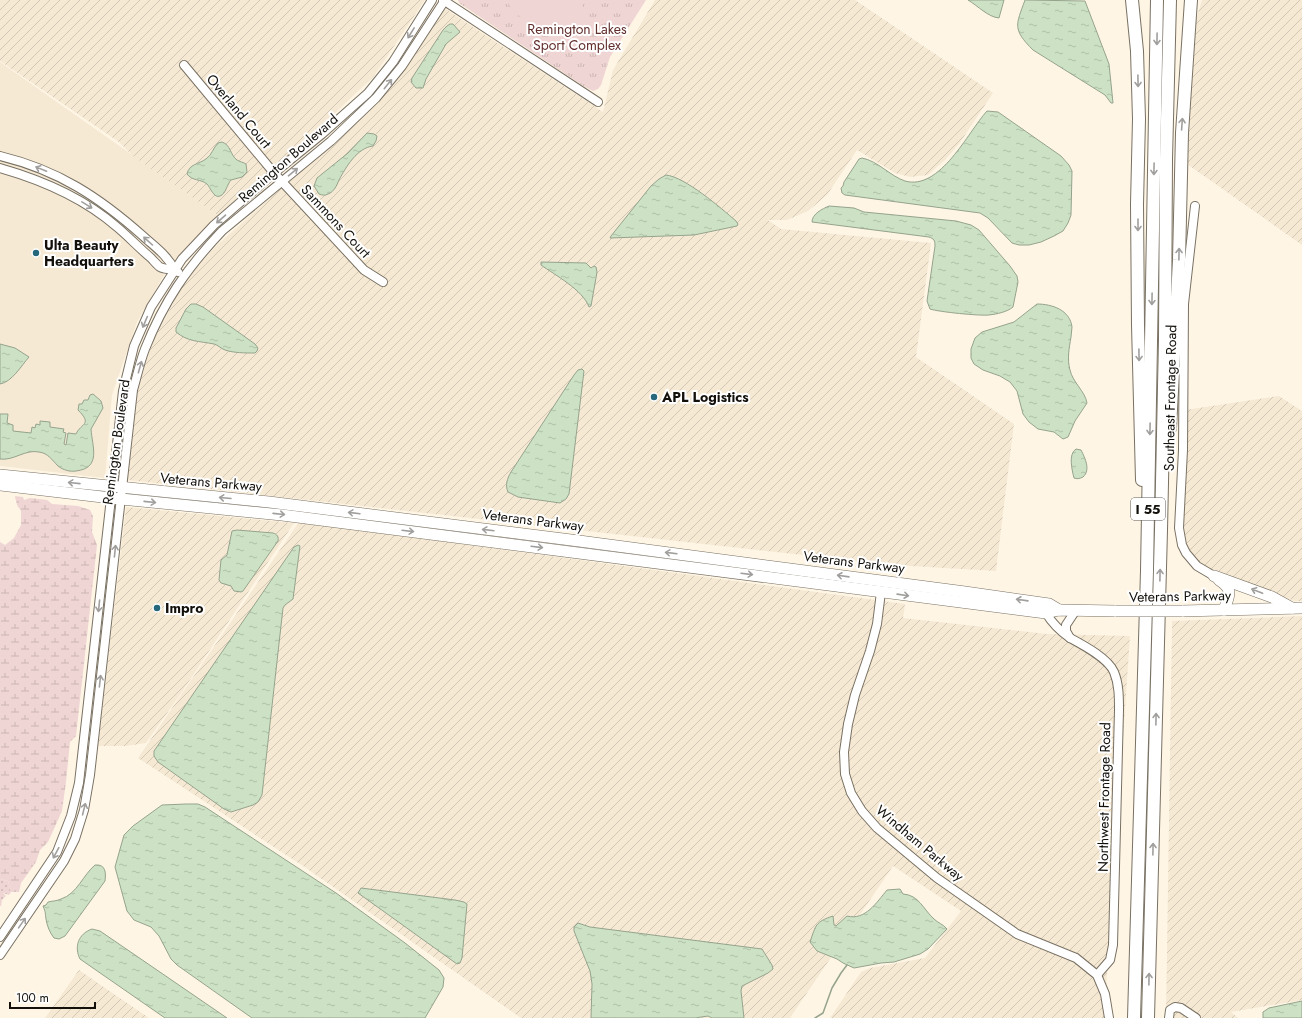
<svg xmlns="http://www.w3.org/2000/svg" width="1302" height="1018" viewBox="0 0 1302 1018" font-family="Jost,sans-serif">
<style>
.built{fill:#f6e9d3}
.industrial{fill:url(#industrial-furrows)}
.grass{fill:url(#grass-dots)}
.wetland{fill:url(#wetland-marsh)}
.park{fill:url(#park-tufts)}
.pitch{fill:#efd5d3}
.water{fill:url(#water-ripples);stroke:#95a38d}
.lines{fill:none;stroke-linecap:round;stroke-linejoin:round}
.stream{stroke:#95a38d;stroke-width:1.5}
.minor-casing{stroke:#797163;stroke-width:10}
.major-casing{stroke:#797163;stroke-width:12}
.highway-casing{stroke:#797163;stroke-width:14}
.minor{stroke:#fff;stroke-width:8}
.major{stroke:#fff;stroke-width:11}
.highway{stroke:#fff;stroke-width:12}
.major-bridge-casing{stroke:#797163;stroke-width:12;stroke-linecap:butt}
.major-bridge{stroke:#fff;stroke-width:11}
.oneway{stroke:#a19f9d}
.poi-dot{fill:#26677b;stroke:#fff;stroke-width:1.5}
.labels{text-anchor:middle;stroke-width:4;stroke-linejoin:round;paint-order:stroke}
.shield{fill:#fff;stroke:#5a5854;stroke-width:1}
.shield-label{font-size:13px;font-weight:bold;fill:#13100b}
.park-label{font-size:14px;fill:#612e2c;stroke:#fff}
.street-label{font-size:14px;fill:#13100b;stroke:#fff}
.poi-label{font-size:14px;font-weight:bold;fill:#13100b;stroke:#fff;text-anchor:start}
</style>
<defs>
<pattern id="industrial-furrows" width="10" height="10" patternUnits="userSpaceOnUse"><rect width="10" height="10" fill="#f6e9d3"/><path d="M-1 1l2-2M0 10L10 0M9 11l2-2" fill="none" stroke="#d2c7b4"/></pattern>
<pattern id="grass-dots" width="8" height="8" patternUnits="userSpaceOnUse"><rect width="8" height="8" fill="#efd5d3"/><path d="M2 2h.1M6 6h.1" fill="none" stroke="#ccb6b4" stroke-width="1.8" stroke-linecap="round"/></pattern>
<pattern id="wetland-marsh" width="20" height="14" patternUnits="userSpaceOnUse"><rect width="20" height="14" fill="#efd5d3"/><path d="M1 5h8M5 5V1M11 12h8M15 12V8" fill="none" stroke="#ccb6b4"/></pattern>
<pattern id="park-tufts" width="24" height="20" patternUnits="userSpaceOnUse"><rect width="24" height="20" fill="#efd5d3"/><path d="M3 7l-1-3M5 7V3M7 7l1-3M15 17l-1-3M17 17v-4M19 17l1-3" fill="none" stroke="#ccb6b4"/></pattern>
<pattern id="water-ripples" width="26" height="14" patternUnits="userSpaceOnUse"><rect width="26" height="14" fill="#cde2c5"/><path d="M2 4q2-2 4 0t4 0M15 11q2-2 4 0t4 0" fill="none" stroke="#afc1a8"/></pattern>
</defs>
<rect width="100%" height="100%" fill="#fef5e5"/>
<path class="built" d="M0,62L219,216L164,275L137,322L112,395L105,478L0,466Z"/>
<g class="industrial">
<path d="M0,0H425L374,76L293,153L219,216L133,156L119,142L0,61Z"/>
<path d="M655,0H855L993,93L959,144L946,159L928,175L910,177L895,173L857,150L827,195L808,211L787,220H768L781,229L931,243L916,357L1014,424L996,571L893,565L128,480L137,390L152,343L185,281L216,246L279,190L331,147L380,100L416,54L444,8L603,112L613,70Z"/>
<path d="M1202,0H1302V245L1187,164L1194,26Z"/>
<path d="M1279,396L1302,411V601H1295L1214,573L1201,566L1191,555L1184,542L1181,523L1185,410Z"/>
<path d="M126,507L294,523L182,692L146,743L126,746H98Z"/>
<path d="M299,522L905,604L903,618L1047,634L1130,636L1104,1018H830L861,972L870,968L925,958L961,911L893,866L790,1018H521L306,868L138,758Z"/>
<path d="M1302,616V1000L1231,1012L1238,1018H1166L1172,621Z"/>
<path d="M79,970L149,1018H45Z"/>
</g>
<path class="grass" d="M0,879L8,881L11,892L9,895L3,893L6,896L2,900L1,906H0Z"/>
<path class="wetland" d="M15,496L23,497L24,500L30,498L47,500L52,504L78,506L90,510L93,516L92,532L97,545L76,736L70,742L66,782L62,811L48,842L40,850L36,862L21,883L19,892H11L8,881L0,879V542L5,545L14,538L21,525V511L17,505Z"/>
<path class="park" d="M458,0H646L610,57L601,85L598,89L593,91L585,87L459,3Z"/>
<path class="pitch" d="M506,0H582L587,33L561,35L536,28L515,13Z"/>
<g class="water">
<path d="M968,0H1004L999,18C988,17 978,6 968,0Z"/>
<path d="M1025,0L1085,1L1109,64L1113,103H1111L1105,95L1033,50C1012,29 1016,25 1025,0Z"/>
<path d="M450,24H453L460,32L446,44L426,79L423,88H416L411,82L412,78L443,30L447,26Z"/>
<path d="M987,111L998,112L1061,156L1069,165L1072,171L1071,215L1068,223L1063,231L1054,236L1041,242L1029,245H1019L1012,243L988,218L980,213L845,195L842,193L841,188L843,186L844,182L859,159L862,158C878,161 890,176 905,181C940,191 968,132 987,111Z"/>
<path d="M367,133L374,134L377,136L376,141L373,146C357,148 346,167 339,180C337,185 334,192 328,194C325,196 322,195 319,194L314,186L317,178L348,153Z"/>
<path d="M222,142C231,145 230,155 237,160C240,162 243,162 246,164L247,172L242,177L231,180C227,184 226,194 220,196C214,199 210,187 207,184C201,179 192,181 187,174C189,164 199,164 206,159C212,155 213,148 218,143Z"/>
<path d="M666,175C685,177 721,208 736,221L738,224L737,226L694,235L610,238L611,236L651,186L659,179Z"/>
<path d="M829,206L854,208L864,212L956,221L971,225L979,230L1010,266L1017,276L1018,282L1013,307C1007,312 997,314 989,315C980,316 939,312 930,309L927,301L935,246C935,240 934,239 929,237L812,222C812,214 822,209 829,206Z"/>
<path d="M541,262L586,263L591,268L594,266L596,267L597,272L591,306L589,307C583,290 555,275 541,265Z"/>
<path d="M191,304H196L203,307L255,344L258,348L257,351L255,353C245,353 234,353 225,350C220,348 218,345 214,344C199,341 188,342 176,332V328L186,309Z"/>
<path d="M1037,304C1052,304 1070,310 1072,327C1072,330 1071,334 1071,337C1069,349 1067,359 1070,370C1073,383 1085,391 1087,403L1075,421L1068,437L1063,439L1054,432L1038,429L1029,422L1023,414L1017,391L1010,382L1000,376L983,370L974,364L971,358V349L975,338L982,332L1014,322Z"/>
<path d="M0,344L15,348L29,357C21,366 12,382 0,384Z"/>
<path d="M582,369L584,371L569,494L566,499L560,503L518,497L508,492C505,485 507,479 511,472L574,375L578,370Z"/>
<path d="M93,394L101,401L103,408L91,429C92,446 102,468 76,471C70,472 63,470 58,466C52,460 48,453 39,452C25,449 14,461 0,459V414H8L7,423L13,425V431L31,433L32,427L35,428L36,424L40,425V421L50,422V427L64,429L63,432L66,433L64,444L66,445L68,433L76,434C81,423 93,425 78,410L79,404H82L84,400H88L90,395Z"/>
<path d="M1076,449L1081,450C1085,458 1091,470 1083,477C1079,479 1077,479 1074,478C1072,470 1068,454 1076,449Z"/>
<path d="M237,530L273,533C277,534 279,537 278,541L243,591L241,592L234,591L231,586L221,583L219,580L221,560L227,555L232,531Z"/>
<path d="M298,545L300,546L293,599L285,605L283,608L262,795L258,802L253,805L231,812L224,809L158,762L154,756V751L294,547Z"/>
<path d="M186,804H198L205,807L336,893L405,943L439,970L444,978L443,987L425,1018H252L177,965L171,959L159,936L151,927L134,920L127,911L115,867L124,835L133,826L162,805Z"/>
<path d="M95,865C106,864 106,873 105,881L65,936L59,939L54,938C50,933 47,926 46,919C45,913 46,913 43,906L46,905L48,902C52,901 57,901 61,899C77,894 83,875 95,865Z"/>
<path d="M361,888L455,900L464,902L467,904L462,958L460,963L457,964L358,893Z"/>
<path d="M900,889L903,894C919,895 923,909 934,919C938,923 943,924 947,929L928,949L920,954L894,962L881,963L854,968L843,963L837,959L817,951L810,942C816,925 815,922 833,916L834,925L836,926L847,916C865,921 877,902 887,890Z"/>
<path d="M578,923L590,927L762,949L772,965L773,969L768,973L742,986L741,991L744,1018H712L708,1016L695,1018H591L592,984L590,971L574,931V927Z"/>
<path d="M92,929L100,931L227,1018H165L80,959C74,947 78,934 92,929Z"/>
<path d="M1302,1001V1018H1263V1012L1269,1008Z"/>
</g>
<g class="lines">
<path class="stream" d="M815,1018L823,1013L832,988L841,973L847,965"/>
<defs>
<g id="minor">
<path d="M443,0L598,102"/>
<path d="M184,65L274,173L364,270L383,282"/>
<path d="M0,156C58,170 99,197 143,236C155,247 167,255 174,269"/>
<path d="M0,168C42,180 84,198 117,227C129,237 139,248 151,258C154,261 157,265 160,267C165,270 172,268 178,272"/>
<path d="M1195,206L1184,304L1183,450L1179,528L1182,545L1186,553L1197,566L1214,576"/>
<path d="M881,592L877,624L870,651L855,695L848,724L844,752L845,774L851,793L862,811L877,828L937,878L1017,934L1076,958L1097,975L1105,994L1109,1018"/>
<path d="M1046,613C1052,623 1060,631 1070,638L1066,631V625L1076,610"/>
<path d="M1070,638C1083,645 1108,658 1114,672C1119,684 1119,697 1119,710L1113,945L1110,960L1097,975"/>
<path d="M0,937L57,852L71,816L79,783L123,391L134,346L151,307L182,259L214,225L274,173L322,134L368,93L393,62L432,0"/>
<path d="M0,955L64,861L75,839L84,810L90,775L133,390C137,376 140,362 145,349C164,301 187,268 222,231L331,141L376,98L402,66L445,0"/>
<path d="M1169,1018L1170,1010L1175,1007L1181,1008L1196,1018"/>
</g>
<g id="major">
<path d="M0,475L269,502L579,541L965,592L1049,604L1059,610"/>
<path d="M0,485L111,498L282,515L1046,613L1059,610L1116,611"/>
<path d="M1214,576L1272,597L1292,608"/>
<path d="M1219,580C1234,590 1229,595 1224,610"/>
<path d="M1182,611L1302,608"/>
</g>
<g id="highway">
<path d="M1132,0L1137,51L1139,119L1137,204L1138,325L1142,480"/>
<path d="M1170,428L1179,260L1182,133L1191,0"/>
<path d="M1134,1018L1147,571L1157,0"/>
<path d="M1148,1018L1161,530L1165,339L1166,159L1170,0"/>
</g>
</defs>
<use href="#minor" class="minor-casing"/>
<use href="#major" class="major-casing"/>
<use href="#highway" class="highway-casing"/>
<use href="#minor" class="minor"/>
<use href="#major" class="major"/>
<use href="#highway" class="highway"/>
<defs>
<path id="major-bridge" d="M1116,611H1182"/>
</defs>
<use href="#major-bridge" class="major-bridge-casing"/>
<use href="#major-bridge" class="major-bridge"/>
</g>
<defs><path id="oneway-shaft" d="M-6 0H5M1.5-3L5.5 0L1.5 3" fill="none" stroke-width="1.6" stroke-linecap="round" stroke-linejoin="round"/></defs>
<g class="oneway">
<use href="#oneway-shaft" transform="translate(411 33) rotate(122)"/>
<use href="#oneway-shaft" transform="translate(1157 39) rotate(91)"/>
<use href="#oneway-shaft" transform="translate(1138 81) rotate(89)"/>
<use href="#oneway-shaft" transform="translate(388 84) rotate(-51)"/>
<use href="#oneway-shaft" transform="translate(1182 124) rotate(-86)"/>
<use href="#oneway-shaft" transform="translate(41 169) rotate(-158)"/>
<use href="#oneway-shaft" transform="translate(1154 169) rotate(91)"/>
<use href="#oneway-shaft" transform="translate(293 172) rotate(-40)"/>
<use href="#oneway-shaft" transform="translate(87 205) rotate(31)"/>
<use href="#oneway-shaft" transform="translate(221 219) rotate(139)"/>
<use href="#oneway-shaft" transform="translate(1138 225) rotate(90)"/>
<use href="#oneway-shaft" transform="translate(148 241) rotate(-138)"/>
<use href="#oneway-shaft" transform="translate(1179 254) rotate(-89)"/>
<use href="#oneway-shaft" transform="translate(1152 299) rotate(91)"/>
<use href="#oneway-shaft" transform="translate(145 322) rotate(113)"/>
<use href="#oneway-shaft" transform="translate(1139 355) rotate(89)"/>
<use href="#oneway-shaft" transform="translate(140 367) rotate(-74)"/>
<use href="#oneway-shaft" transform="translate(1150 429) rotate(91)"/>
<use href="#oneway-shaft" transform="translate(74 483) rotate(-174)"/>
<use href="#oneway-shaft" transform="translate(225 498) rotate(-175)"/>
<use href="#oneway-shaft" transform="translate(150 502) rotate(6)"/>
<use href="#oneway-shaft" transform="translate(354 513) rotate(-173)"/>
<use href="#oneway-shaft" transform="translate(279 514) rotate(6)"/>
<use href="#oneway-shaft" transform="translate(488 530) rotate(-173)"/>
<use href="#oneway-shaft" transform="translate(408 531) rotate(7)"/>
<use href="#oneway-shaft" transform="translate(537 547) rotate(7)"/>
<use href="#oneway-shaft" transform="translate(115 551) rotate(-84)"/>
<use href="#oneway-shaft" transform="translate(671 553) rotate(-173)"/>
<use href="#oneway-shaft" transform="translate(747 574) rotate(7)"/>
<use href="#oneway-shaft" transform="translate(1160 575) rotate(-89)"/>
<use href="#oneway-shaft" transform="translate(843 576) rotate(-172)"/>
<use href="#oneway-shaft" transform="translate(1257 591) rotate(-159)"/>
<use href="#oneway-shaft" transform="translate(903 595) rotate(8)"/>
<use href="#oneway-shaft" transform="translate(1022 600) rotate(-172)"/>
<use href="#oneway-shaft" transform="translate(99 606) rotate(96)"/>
<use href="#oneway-shaft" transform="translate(100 681) rotate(-84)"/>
<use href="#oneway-shaft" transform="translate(1156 719) rotate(-89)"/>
<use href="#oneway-shaft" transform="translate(84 809) rotate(-76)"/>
<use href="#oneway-shaft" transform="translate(1153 849) rotate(-89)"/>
<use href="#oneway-shaft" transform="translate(56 853) rotate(118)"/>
<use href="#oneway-shaft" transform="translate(22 923) rotate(-55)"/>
<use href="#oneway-shaft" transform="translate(1149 979) rotate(-89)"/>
</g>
<g class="poi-dot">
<circle cx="36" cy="253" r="4"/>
<circle cx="654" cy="397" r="4"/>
<circle cx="157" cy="608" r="4"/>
</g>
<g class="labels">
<rect class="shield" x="1131" y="498" width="34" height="22" rx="3"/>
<g class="shield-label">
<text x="1148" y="514">I 55</text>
</g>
<g class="park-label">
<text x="577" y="34">Remington Lakes<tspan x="577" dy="16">Sport Complex</tspan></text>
</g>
<g class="street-label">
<text transform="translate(239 111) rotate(50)" y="5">Overland Court</text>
<text transform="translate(288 158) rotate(-41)" y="5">Remington Boulevard</text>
<text transform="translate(336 221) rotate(47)" y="5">Sammons Court</text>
<text transform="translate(1170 398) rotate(-89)" y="5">Southeast Frontage Road</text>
<text transform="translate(116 442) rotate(-82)" y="5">Remington Boulevard</text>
<text transform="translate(211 482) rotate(5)" y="5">Veterans Parkway</text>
<text transform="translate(533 520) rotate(7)" y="5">Veterans Parkway</text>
<text transform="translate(854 562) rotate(7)" y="5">Veterans Parkway</text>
<text transform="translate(1180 596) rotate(-1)" y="5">Veterans Parkway</text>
<text transform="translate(1104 797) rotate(-89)" y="5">Northwest Frontage Road</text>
<text transform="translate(920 843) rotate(40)" y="5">Windham Parkway</text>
</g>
<g class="poi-label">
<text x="44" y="250">Ulta Beauty<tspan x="44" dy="16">Headquarters</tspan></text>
<text x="662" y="402">APL Logistics</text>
<text x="165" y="613">Impro</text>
</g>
</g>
<path d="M10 1002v6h85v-6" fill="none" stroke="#13100b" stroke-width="2"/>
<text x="16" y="1002" font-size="12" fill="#13100b" stroke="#ffffff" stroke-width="3" paint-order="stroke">100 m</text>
</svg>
